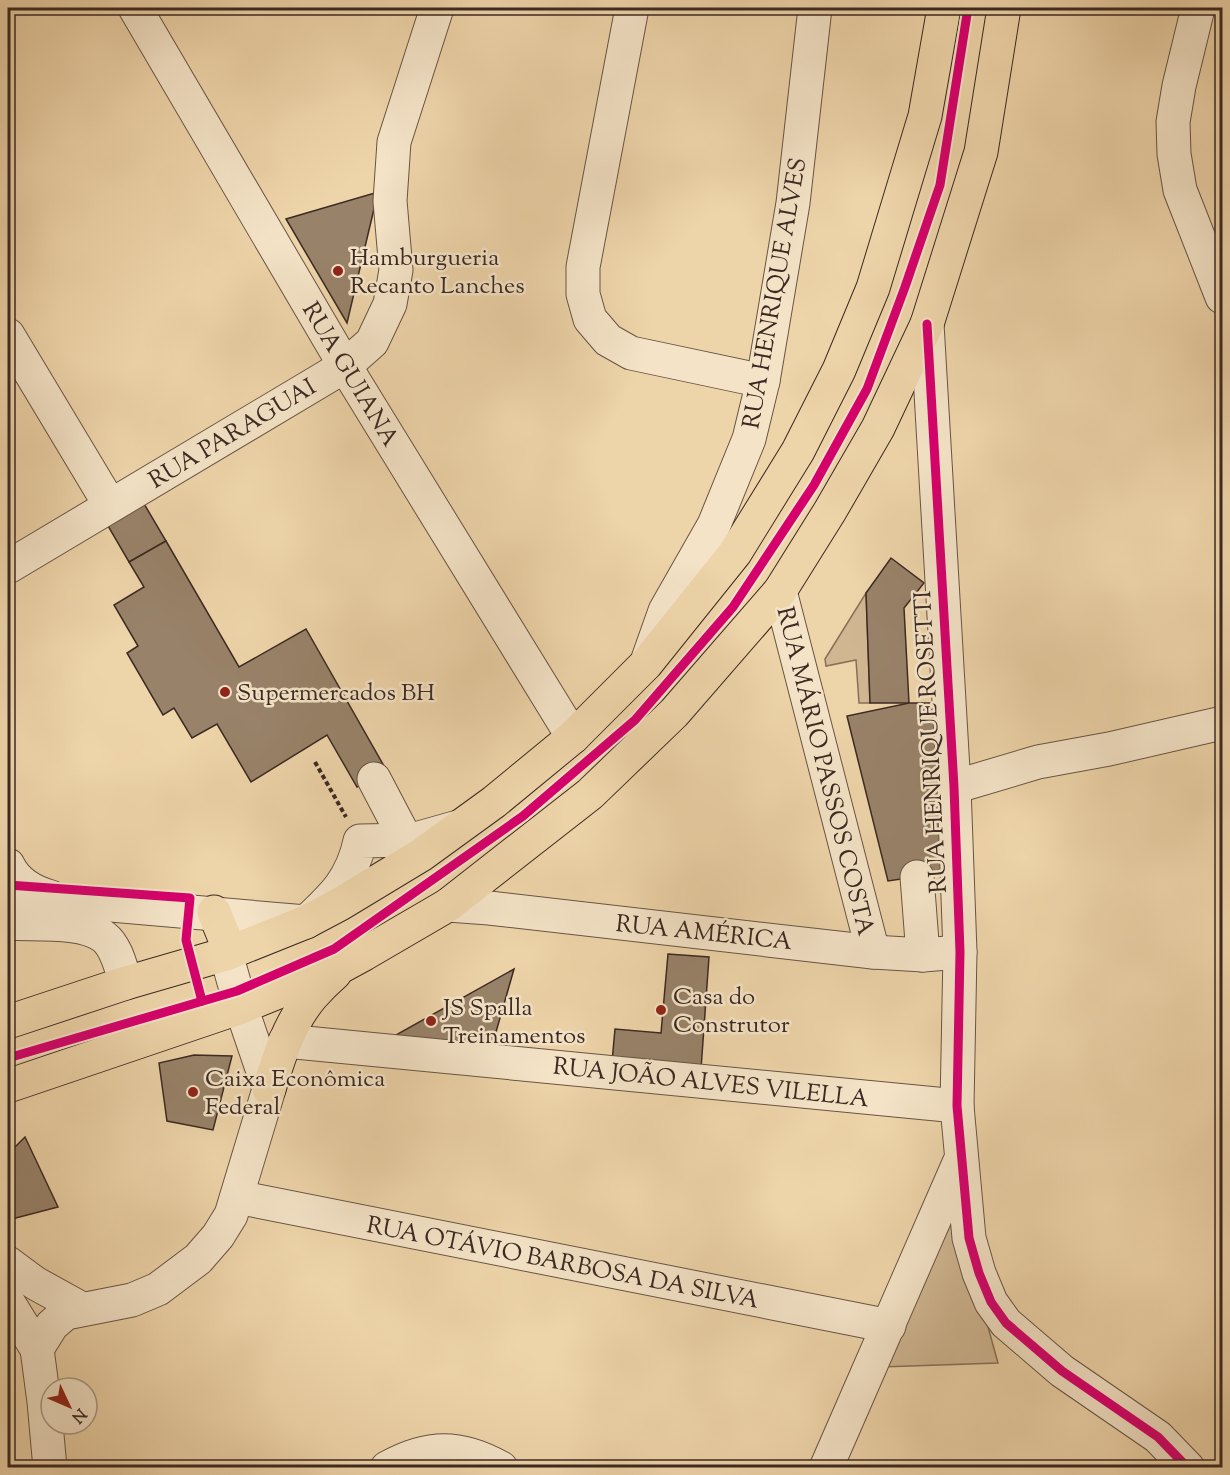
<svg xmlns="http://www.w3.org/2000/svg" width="1230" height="1475" viewBox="0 0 1230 1475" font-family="'Sorts Mill Goudy',serif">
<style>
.green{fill:#d0b792;stroke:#86705a;stroke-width:1.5}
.building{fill:#988269;stroke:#3b2923;stroke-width:1.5}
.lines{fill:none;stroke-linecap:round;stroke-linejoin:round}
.minor-casing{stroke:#685444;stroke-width:35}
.major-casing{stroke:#3b2923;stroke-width:35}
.path{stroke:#3b2923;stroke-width:4;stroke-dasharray:4.5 3;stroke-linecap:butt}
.minor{stroke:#f4e3c7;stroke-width:33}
.major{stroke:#eed4a9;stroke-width:33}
.cycleway-casing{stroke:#f4e3c7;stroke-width:13}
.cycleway{stroke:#d6006c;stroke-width:9}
.poi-dot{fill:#8f2418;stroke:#f4e3c7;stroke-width:2}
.labels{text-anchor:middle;stroke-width:5;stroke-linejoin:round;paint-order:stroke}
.poi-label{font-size:24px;fill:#3b2923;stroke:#f4e3c7;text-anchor:start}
.street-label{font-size:24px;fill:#3b2923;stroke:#f4e3c7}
</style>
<rect width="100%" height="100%" fill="#eed4a9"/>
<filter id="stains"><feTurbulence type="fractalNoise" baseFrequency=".00333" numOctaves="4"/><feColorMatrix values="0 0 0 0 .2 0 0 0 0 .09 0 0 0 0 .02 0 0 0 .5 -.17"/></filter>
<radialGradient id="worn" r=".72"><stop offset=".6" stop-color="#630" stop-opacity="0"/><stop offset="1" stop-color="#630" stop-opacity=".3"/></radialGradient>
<g class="green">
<path d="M866,593L870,703H859L856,660L826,666L825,659Z"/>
<path d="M953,1200L998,1363L881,1367Z"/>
</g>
<g class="building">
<path d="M378,192L347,323L286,219Z"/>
<path d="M140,497L166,541L129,562L104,519Z"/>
<path d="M166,541L239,667L306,629L388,773L357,787L327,735L251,782L217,724L192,738L174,708L163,715L127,653L138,646L114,605L144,587L129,562Z"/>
<path d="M891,558L924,583L904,608L909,703H870L866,593Z"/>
<path d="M909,703H938L948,872L888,881L847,716Z"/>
<path d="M668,954L709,957L701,1069L612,1062L615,1029L661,1033Z"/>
<path d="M514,969L490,1053L387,1040Z"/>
<path d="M194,1055L232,1056L213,1130L167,1121L159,1063Z"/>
<path d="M25,1137L58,1207L8,1220V1154Z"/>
</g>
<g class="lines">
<defs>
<g id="minor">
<path d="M135,8L345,366L573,737"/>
<path d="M632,8L583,267V294L590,319L608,340L631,353L763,381"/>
<path d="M1198,8L1179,86L1173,122L1174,154L1180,190L1222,297"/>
<path d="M927,324L954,787L960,952L957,1106L969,1238L979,1273L991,1302L1006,1323L1062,1371L1158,1437L1188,1468"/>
<path d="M8,335L110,505"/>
<path d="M8,567L345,366L372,342L390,304L396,270L390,201L394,142L437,8"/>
<path d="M780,591L873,952"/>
<path d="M648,659L665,611L714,525L749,439L763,381L793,203L815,8"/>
<path d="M374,779L406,840"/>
<path d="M954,787L1038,762L1109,749L1222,723"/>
<path d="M8,865C16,882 33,892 51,897"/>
<path d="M917,877L923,955"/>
<path d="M8,896L306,922C334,896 352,879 360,841L412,840L458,827"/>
<path d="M448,905L489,908L873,952L923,955L960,952"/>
<path d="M8,923C34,925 83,920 104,937C117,947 121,969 126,983"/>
<path d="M285,1041L957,1106"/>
<path d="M237,1197L889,1326"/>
<path d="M8,1263L35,1283L82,1309"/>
<path d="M8,1302L37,1349L44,1402L50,1468"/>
<path d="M37,1349L52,1325L66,1313L132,1300L158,1289L198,1259L218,1236L231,1215L269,1089L241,1007L226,954"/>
<path d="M387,1468C428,1445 460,1445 501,1468"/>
<path d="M826,1468L959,1163"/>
</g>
<g id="major">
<path d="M214,912L225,939L226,954"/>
<path d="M8,1022L126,983L226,954L306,922L340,904L421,855L494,802L573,737L646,664L735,553L798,451L839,370L873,288L925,116L944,8"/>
<path d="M8,1086L241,1007L340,967L364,954L448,905L590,794L674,713L780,591L830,511L878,428L927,324L981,152L1004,8"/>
<path d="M269,1089C279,1057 289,1023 312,996C319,988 327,980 335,973"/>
</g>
</defs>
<use href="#minor" class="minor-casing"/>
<use href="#major" class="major-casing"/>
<path class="path" d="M315,762L346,817"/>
<use href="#minor" class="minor"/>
<use href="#major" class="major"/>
<defs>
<g id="cycleway">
<path d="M927,324L954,787L960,952L957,1106L969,1238L979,1273L991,1302L1006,1323L1062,1371L1158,1437L1188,1468"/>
<path d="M8,885L190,898L186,940L202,1001"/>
<path d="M8,1058L237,991L334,949L523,816L635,720L733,607L814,485L867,389L905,287L940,185L968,8"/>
</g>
</defs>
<use href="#cycleway" class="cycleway-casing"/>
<use href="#cycleway" class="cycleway"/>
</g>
<g class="poi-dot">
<circle cx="338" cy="271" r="6"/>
<circle cx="225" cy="692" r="6"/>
<circle cx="661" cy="1010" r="6"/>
<circle cx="431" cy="1021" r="6"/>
<circle cx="193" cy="1092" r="6"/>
</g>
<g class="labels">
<g class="poi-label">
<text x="350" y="265">Hamburgueria<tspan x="350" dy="28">Recanto Lanches</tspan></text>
<text x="237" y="700">Supermercados BH</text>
<text x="673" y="1004">Casa do<tspan x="673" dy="28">Construtor</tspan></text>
<text x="443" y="1015">JS Spalla<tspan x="443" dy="28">Treinamentos</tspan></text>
<text x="205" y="1086">Caixa Econômica<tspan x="205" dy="28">Federal</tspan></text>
</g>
<g class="street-label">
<text transform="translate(774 293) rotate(-80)" y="8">RUA HENRIQUE ALVES</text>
<text transform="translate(351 374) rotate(59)" y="8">RUA GUIANA</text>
<text transform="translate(232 433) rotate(-31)" y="8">RUA PARAGUAI</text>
<text transform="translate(930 742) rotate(-93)" y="8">RUA HENRIQUE ROSETTI</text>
<text transform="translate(826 771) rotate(76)" y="8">RUA MÁRIO PASSOS COSTA</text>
<text transform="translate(704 932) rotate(6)" y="8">RUA AMÉRICA</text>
<text transform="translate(711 1082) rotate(6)" y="8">RUA JOÃO ALVES VILELLA</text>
<text transform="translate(563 1262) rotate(11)" y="8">RUA OTÁVIO BARBOSA DA SILVA</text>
</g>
</g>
<rect width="1230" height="1475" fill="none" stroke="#eed4a9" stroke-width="30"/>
<rect x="9" y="9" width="1212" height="1457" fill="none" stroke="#3b2923" stroke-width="3"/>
<rect x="15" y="15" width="1200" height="1445" fill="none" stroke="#3b2923" stroke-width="1.5"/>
<g transform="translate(69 1406) rotate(134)"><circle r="28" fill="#f4e3c7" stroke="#aa9985" stroke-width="1.5"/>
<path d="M0-4.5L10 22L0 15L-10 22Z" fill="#8f2418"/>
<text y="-9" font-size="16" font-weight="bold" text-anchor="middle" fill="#3b2923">N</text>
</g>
<rect width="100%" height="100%" filter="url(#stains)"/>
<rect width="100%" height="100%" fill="url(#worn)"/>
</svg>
